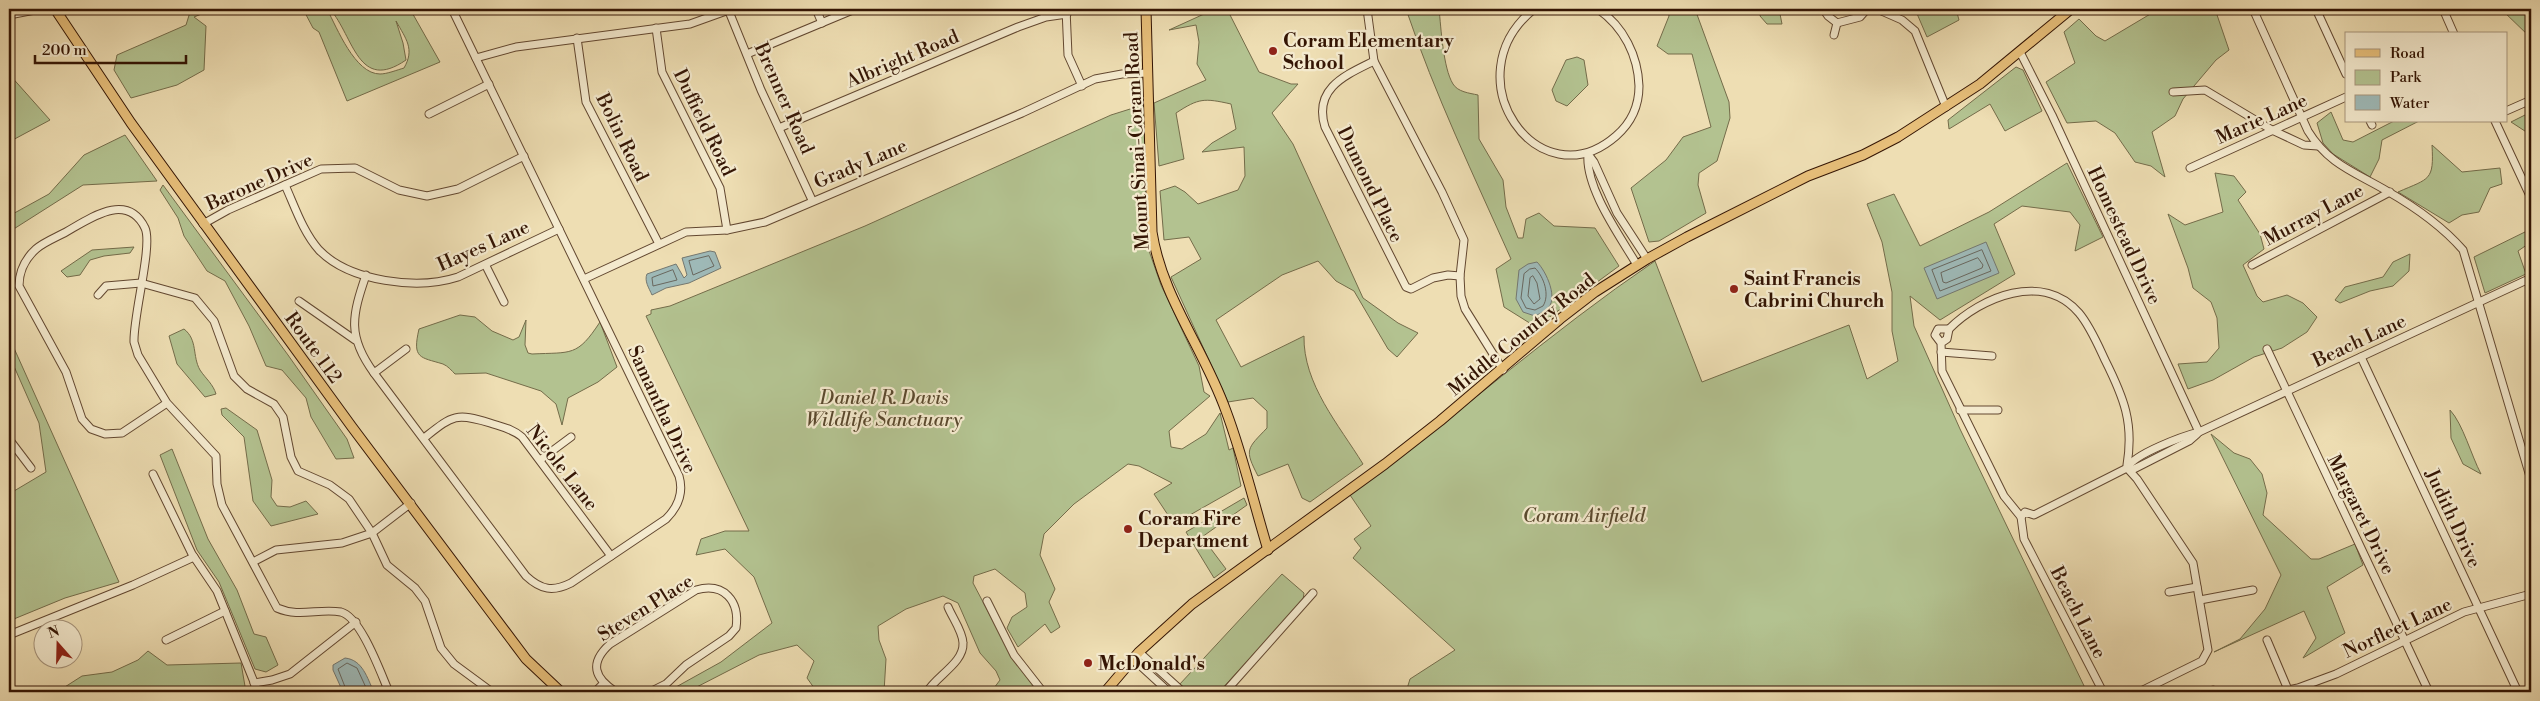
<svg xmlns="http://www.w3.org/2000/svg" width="2540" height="701" viewBox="0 0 2540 701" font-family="'Libre Bodoni',serif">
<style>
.green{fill:#b3c290;stroke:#746c4a}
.water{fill:#9eb9b7;stroke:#74776f}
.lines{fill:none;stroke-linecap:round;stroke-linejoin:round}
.shore{stroke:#69675e;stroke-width:1}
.minor-casing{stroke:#624730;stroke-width:9}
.major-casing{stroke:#341504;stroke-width:11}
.minor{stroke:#f4eace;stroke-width:7}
.major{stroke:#e7bf7a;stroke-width:9}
.poi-dot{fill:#8f2418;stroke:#f4eace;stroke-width:2}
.labels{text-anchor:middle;stroke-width:4.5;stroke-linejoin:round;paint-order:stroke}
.poi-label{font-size:19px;font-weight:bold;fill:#341504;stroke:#f4eace;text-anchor:start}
.street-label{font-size:19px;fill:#341504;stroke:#f4eace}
.park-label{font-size:19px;font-style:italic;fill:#5a492e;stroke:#f4eace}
</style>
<rect width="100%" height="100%" fill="#eedeb3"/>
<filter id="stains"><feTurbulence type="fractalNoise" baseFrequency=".004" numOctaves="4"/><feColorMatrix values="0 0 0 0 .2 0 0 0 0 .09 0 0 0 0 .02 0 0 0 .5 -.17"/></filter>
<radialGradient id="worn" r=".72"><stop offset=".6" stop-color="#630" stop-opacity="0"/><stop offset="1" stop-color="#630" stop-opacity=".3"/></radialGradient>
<g class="green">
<path d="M191,9H214L194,17L206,26L204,70L177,85L131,98L114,70L117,55L186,25Z"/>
<path d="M303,9H327C337,28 355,74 380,74C387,74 397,70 404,68C415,49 406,39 396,21L403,43L406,60C358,93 354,37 330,9H410L440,62L347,101L319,32L313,28Z"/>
<path d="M1215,9H1227L1259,72L1291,84H1298L1272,113L1293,144L1363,298L1398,323L1418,333L1397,357L1388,349L1354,291L1336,281L1318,261L1282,275L1216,320L1241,367L1304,336C1303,384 1339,425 1363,464L1310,502L1302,498L1288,464L1258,476C1244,449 1247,449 1267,428V411L1253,398L1228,402L1171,277L1201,259L1189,237L1164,240L1160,191L1175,186L1185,192L1198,204L1238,190L1245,176L1244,147L1202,152L1212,143L1236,129L1231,104C1204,98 1199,98 1176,113L1184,159L1159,166L1154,103L1206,80L1197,64L1199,42L1196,25L1169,30Z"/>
<path d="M1406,9H1439C1441,27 1443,68 1453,84C1458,92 1469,93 1478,95L1479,139L1503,180L1506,207L1518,238H1523L1526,219L1539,213L1554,226L1595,228L1619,266L1536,327L1504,307L1496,269L1511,259C1474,176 1435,95 1406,9Z"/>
<path d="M1668,9H1695L1729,102L1730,118L1717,161L1699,173L1698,185L1706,213L1659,241L1649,242L1631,188L1666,160L1683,137L1711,127L1692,54H1668L1657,46L1669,16Z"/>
<path d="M1761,9H1779L1782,24H1767L1760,16Z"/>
<path d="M1915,9H1956L1959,20L1927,37Z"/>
<path d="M2151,9H2215L2229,50L2216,60L2183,99L2175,116L2152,132L2165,177L2151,166L2135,162L2115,133L2096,121L2067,123L2046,82L2075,63L2064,32L2079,19L2096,36L2105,41L2152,13Z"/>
<path d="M2502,9H2531V38L2502,10Z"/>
<path d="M1577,57L1584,60L1588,85L1567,106L1556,101L1552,90L1566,60Z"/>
<path d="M2016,67L2023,70L2042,111L2005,131L1990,104L1949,129L1948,120Z"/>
<path d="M9,74L50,120L9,142Z"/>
<path d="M1146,104L1150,243L1147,245L1161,285L1199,366L1204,392L1210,396L1169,431L1171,447L1182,449L1206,434L1220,413L1229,450L1233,448L1241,486L1174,524L1154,494L1172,483L1139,466L1128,464L1074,504L1044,534L1040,555L1055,589L1049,602L1060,627L1051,633L1045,624L1018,647L1007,628L1012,617L1027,607L1025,593L995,569L974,576L973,583L1012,657L1035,687L1025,692H991L1000,680L996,671L980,653L958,603L943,596L906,609L878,626L879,640L886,659L884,692H817L807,678L814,661L797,645L759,655L687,692H667L721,662L772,623L754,577L725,549L696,555L701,539L725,531H749L646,316L651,314V310L670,306L865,226L1111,115Z"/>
<path d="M2331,112L2343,140L2353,142L2394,121H2419L2382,140L2379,159L2370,177L2333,154L2323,143L2317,123Z"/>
<path d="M2531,112V135L2511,122Z"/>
<path d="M125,135L157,181L83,185L9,232V216L49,194L84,155Z"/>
<path d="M2432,145L2462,172L2500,168L2502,184L2490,188L2479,212L2462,215L2449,223L2398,192C2430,178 2434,181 2432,145Z"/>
<path d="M2067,163L2103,237L2075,251L2080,225L2070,212L2022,206L1994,224L2015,274L1940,320L1910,296L1914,326L1960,429L2087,692H1406L1410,679L1455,650L1353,558L1361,548L1354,539L1371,526L1350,495C1453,419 1549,333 1655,261L1702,382L1849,325L1867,379L1898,361L1892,331V292L1882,242L1867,204L1894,194L1920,246L1989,212Z"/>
<path d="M2215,173L2234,176L2246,192L2238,200L2260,234L2264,249L2243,265L2257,296L2263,302L2287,295L2303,303L2317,317L2307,332L2282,348L2254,357L2213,380L2188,389L2178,364L2207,362L2219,348L2217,318L2211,302L2193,288L2188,268L2168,214L2185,225L2223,212Z"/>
<path d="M163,185L288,355L347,439L354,458L336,459L311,417L306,398L282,370L266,366L249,326L225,281L207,271L184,236L178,218L160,190Z"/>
<path d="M2531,229V242L2518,251L2526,274L2485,293L2474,257Z"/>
<path d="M134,247L130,253L104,256L90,260L80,275L67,277L61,271L92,250Z"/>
<path d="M2410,254L2409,271L2393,286L2370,291L2340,303L2335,300L2345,287L2383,277L2393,262Z"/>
<path d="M460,315L475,317L492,331L513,340L519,337L526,320L525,345L528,353L532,354C572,352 577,357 600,322L617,367L598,382L568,398L562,425L556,404L541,391L486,373L455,374C452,371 448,366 443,364C420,357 412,359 419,329Z"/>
<path d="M184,329C198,340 192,356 200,370C206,379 213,384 216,394L205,397L177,364L169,336Z"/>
<path d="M9,337L119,582L65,598L9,621V494L46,472L39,423L9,355Z"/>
<path d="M226,408L257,430L272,480L271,497L277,506L290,507L306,501L318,514L271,526L253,501L244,437L222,415L221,409Z"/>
<path d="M2450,410C2463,424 2471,455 2481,474L2463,464L2451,438Z"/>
<path d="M2211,434L2234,453L2250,459L2262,474L2267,493L2263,515L2311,559H2319L2355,544L2363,565L2327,587L2345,633L2303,658L2316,638L2304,611L2214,652L2240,639L2265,609L2281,575Z"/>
<path d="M172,449L208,539L237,590L254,634L266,637L278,665L266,672L255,669L219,582L197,550L160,455Z"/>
<path d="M1244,498L1247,505L1202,537L1226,569L1214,578L1186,532Z"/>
<path d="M1282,574L1304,593L1303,600L1219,692H1186L1179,685Z"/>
<path d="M148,651L167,665L241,663L246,692H57L82,676L112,672L138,660Z"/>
</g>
<g class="water">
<path d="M1986,242L1999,273L1937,299L1924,268Z"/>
<path d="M710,251L715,252L721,268L689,283L666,288L652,295C649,288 644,281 647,274L676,264L684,278L687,275L682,258Z"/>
<path d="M1537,262C1546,271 1560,300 1546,310C1543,313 1538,314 1535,316L1523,312L1516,299L1519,270L1528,264Z"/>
<path d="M345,658C363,660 367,678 374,692H343L333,670V665Z"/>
</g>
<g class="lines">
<g class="shore">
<path d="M1982,250L1991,271L1940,291L1932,270Z"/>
<path d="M709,256L714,266L693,275L689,261Z"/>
<path d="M1978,258L1983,265L1982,268L1946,283L1943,282L1941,273Z"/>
<path d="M1530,269L1535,268C1544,277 1550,295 1543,306L1535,310L1526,308L1521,298L1524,274Z"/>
<path d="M673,270L677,280L653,286L652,278Z"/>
<path d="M1533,276L1537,283L1540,299L1534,304L1528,296L1530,278Z"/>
<path d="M347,692L338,669L347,663L357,668L368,692"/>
</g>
<defs>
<g id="minor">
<path d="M728,9L761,90L812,200"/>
<path d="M816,9L822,23"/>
<path d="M1066,9L1068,55L1082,86"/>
<path d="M1367,9L1374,61L1442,192L1464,240L1460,276L1461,296L1465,309L1503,370"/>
<path d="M1534,9C1450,77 1539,203 1616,136C1631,123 1639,106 1639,86C1638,56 1624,27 1598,9"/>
<path d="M1823,9L1828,16L1837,23L1860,17L1867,9"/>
<path d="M1877,9L1902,20L1915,31L1946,107"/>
<path d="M2253,9L2308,131C2329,165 2355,172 2387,191C2415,207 2442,226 2463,250L2531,480"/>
<path d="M2316,9L2346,74"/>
<path d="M2443,9L2454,34"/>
<path d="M9,15L40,9"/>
<path d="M656,28L662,72L720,188L727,230"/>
<path d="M1834,35L1837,23"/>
<path d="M577,38L586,102L659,244"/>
<path d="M2020,52L2052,115L2199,432"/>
<path d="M747,54L855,9"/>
<path d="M476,58L516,47L690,24L729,10"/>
<path d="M1374,61C1346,75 1313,88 1325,127L1406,287L1411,289L1433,278L1448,275L1460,276"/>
<path d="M2173,92L2205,90L2272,130L2304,145L2318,146"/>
<path d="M2506,111L2531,100"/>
<path d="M429,114L489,84"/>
<path d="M2370,121L2372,125"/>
<path d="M2495,121L2531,198"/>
<path d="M779,128L1018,27L1046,17L1067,14"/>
<path d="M1588,154C1585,188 1620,236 1637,265"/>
<path d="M1588,154L1594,162L1617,213L1647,259"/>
<path d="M2190,168L2346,97"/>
<path d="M285,185C295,207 303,232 319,250C350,282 418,290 458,277L559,229"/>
<path d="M203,224L228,210L321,169L355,168L399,190L427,196L458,189L524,156"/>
<path d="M2252,265L2390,192"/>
<path d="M486,266L504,302"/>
<path d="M366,275C352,316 347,336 374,373L526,576C541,590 553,592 571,583L666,519C678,507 684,493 679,476L452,9"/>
<path d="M584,279L686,232L727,230L765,222L1022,113L1095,79L1122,74L1148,73"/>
<path d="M98,295L106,286L141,283L195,298L214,321L234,376L247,389L274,404L283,417L291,457L298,471L330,485L349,499L372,533L387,565L415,588L425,601L441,648L454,664L492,692"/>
<path d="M299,301L355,340"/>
<path d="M1949,329C1981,297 2043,271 2079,313C2090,326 2098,345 2105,360C2124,398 2134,423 2127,465"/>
<path d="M1941,343L1947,339L1949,329H1938L1935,335L1941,343L1942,371L2004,496L2021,517L2024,539L2103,692"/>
<path d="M2267,349L2429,692"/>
<path d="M1941,352L1992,356"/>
<path d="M2361,357L2518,692"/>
<path d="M374,373L406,349"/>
<path d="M167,403L138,355L134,342C133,316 153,245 145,228C127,191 89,219 66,232C57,237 44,242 36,249C25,259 19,272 19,286L66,372L82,419L91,429L105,434L122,433L167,403L216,456L217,484L222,505L277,608C300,618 318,608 341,612C361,617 381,674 389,692"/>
<path d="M1960,410H1998"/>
<path d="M424,438C452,416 455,412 490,423C502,427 513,429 522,437L611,556"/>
<path d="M9,439L31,468"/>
<path d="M540,460L571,437"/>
<path d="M2127,468L2137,479L2193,563L2208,650L2202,661L2139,692"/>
<path d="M2127,468L2134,469L2189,441L2197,434"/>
<path d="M153,474L192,554L217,591L258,692"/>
<path d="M2021,517L2025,512L2034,515L2127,468C2134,454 2183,436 2199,432L2531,278"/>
<path d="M253,562L276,550L342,543L372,533L411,503"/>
<path d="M2169,592L2197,587"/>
<path d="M2200,600L2253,590"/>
<path d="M987,601L1014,655L1043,692"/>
<path d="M9,635L133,585L194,557"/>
<path d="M166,640L225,611"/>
<path d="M2267,640L2289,692"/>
<path d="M1139,652L1183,692"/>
<path d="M1133,659L1169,692"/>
<path d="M254,683L272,680L290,674L356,622"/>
<path d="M2213,690L2214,692"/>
<path d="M595,692L603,684"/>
<path d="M616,692C594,678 589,663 610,644L696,590C724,582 740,601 736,628L729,636L686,665L666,684L650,692"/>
<path d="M927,692C936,676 964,663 963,643C963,632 952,617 948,607"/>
<path d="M1225,692L1313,593"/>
<path d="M2277,692L2298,688L2336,674L2464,612L2531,594"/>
</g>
<g id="major">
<path d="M55,9L131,123L352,427L526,659L561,692"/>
<path d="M1146,9L1152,232C1162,297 1204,349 1226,411C1243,456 1254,504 1268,550"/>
<path d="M1105,692L1139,652L1192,604L1385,464L1440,421L1560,319L1595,292L1647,259L1687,237L1808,176L1863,155L1898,137L1980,84L2071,9"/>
</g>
</defs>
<use href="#minor" class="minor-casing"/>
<use href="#major" class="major-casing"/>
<use href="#minor" class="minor"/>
<use href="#major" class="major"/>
</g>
<g class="poi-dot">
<circle cx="1273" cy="51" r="5"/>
<circle cx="1734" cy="289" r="5"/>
<circle cx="1128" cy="529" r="5"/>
<circle cx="1088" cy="663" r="5"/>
</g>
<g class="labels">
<g class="poi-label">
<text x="1283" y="47">Coram Elementary<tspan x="1283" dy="22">School</tspan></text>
<text x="1744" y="285">Saint Francis<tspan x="1744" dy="22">Cabrini Church</tspan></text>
<text x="1138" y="525">Coram Fire<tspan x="1138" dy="22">Department</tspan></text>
<text x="1098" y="670">McDonald's</text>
</g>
<g class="street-label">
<text transform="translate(902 58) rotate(-23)" y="7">Albright Road</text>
<text transform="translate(785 98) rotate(66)" y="7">Brenner Road</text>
<text transform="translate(2261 118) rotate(-24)" y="7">Marie Lane</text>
<text transform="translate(705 122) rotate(64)" y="7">Duffield Road</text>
<text transform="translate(623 137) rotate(64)" y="7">Bolin Road</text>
<text transform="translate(1136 141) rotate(-93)" y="7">Mount Sinai-Coram Road</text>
<text transform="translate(860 163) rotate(-23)" y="7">Grady Lane</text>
<text transform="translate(259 181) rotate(-24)" y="7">Barone Drive</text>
<text transform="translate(1371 184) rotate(64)" y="7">Dumond Place</text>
<text transform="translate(2313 214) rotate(-28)" y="7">Murray Lane</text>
<text transform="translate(2125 235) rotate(65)" y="7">Homestead Drive</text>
<text transform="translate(483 245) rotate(-24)" y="7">Hayes Lane</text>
<text transform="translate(1521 334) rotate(-39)" y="7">Middle Country Road</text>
<text transform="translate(2359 340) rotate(-25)" y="7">Beach Lane</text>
<text transform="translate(314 347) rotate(54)" y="7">Route 112</text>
<text transform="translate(663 409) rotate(65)" y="7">Samantha Drive</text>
<text transform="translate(563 467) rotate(52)" y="7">Nicole Lane</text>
<text transform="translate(2362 514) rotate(64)" y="7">Margaret Drive</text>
<text transform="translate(2454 518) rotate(65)" y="7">Judith Drive</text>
<text transform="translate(645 607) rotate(-32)" y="7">Steven Place</text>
<text transform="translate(2079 612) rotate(63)" y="7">Beach Lane</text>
<text transform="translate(2397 627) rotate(-25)" y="7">Norfleet Lane</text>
</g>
<g class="park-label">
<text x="884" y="404">Daniel R. Davis<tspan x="884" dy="22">Wildlife Sanctuary</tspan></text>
<text x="1584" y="522">Coram Airfield</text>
</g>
</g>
<rect width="2540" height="701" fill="none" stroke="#eedeb3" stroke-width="30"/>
<rect x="10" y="10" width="2520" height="681" fill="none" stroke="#341504" stroke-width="2.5"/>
<rect x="15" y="15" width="2510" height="671" fill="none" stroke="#341504"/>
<rect x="2345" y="32" width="162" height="90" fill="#f4eace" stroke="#a7957d"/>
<rect x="2355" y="49" width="25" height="8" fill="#e7bf7a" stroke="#a7957d"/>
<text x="2390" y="58" font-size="15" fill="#341504">Road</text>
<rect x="2355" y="70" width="25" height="15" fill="#b3c290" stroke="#a7957d"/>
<text x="2390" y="82" font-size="15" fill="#341504">Park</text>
<rect x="2355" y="95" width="25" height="15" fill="#9eb9b7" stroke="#a7957d"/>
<text x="2390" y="108" font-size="15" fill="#341504">Water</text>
<g transform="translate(58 644) rotate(340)"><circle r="24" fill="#f4eace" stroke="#a7957d"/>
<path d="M0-4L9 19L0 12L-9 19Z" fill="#8f2418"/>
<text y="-8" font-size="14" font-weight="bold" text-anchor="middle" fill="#341504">N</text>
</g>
<path d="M35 55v8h151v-8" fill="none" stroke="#341504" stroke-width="2.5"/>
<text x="42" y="55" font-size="15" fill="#341504" stroke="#f4eace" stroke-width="4" paint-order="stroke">200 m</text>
<rect width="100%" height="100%" filter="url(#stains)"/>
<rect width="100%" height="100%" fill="url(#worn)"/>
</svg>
